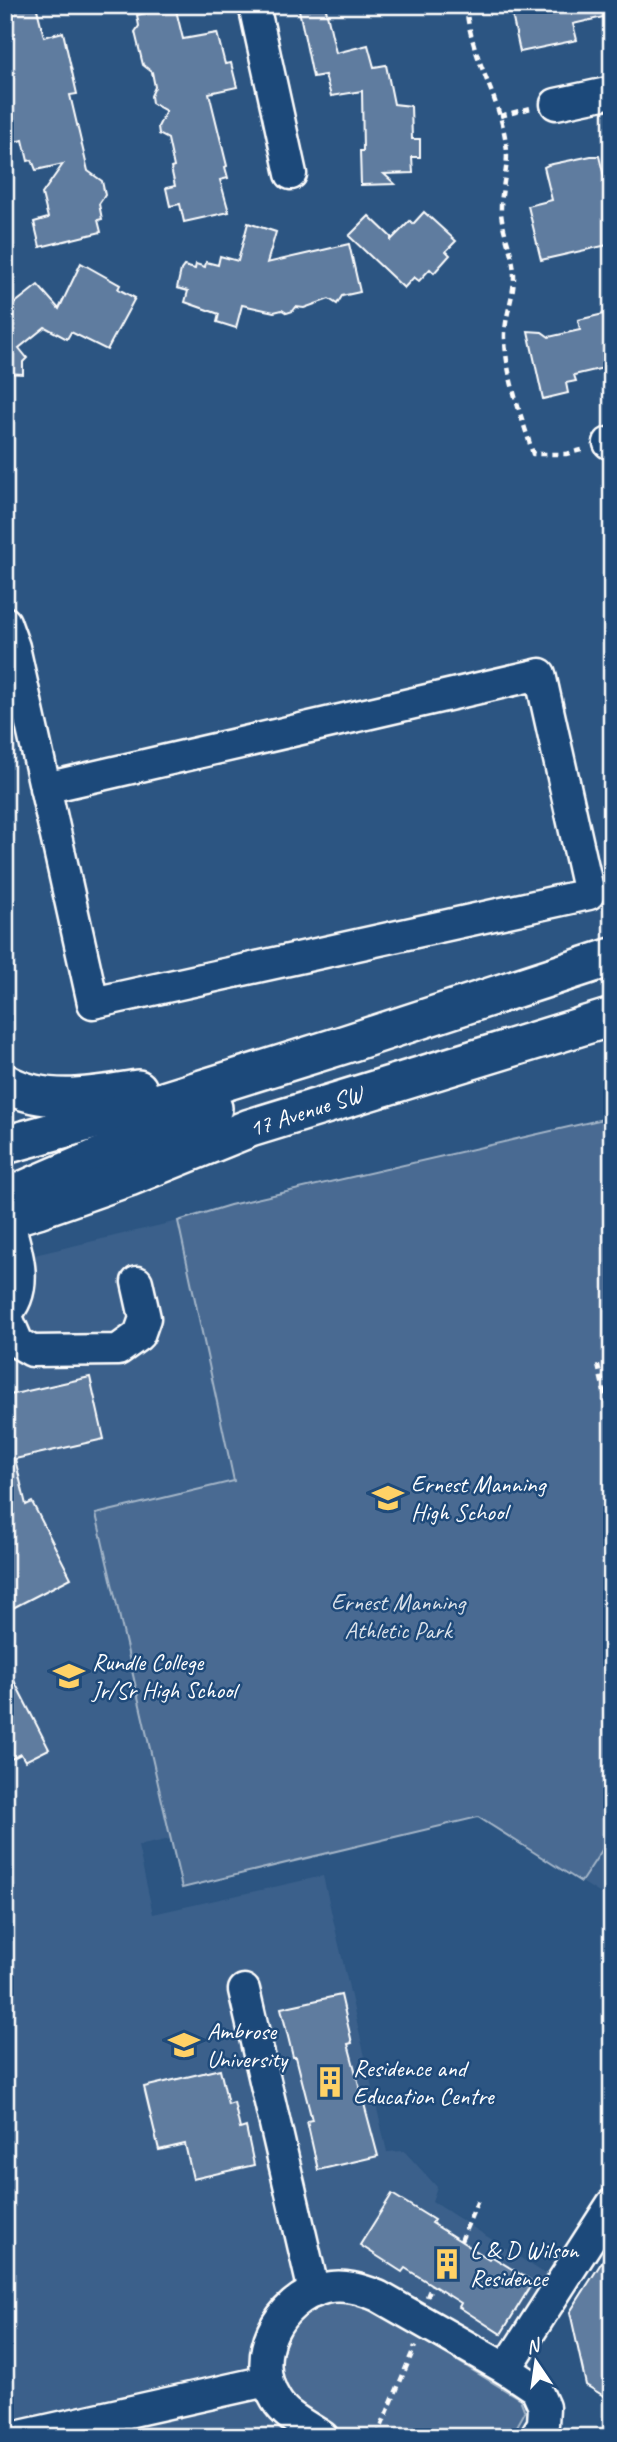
<svg xmlns="http://www.w3.org/2000/svg" width="617" height="2442" viewBox="0 0 617 2442" font-family="Caveat,sans-serif">
<style>
.built{fill:#3b618b}
.green{fill:#486b92;stroke:#a4b5c8;stroke-width:2}
.building{fill:#5e7c9f;stroke:#fff;stroke-width:2}
.lines{fill:none;stroke-linecap:round;stroke-linejoin:round}
.minor-casing{stroke:#fff;stroke-width:35}
.major-casing{stroke:#fff;stroke-width:42}
.path{stroke:#fff;stroke-width:4.5;stroke-dasharray:7 5;stroke-linecap:butt}
.minor{stroke:#1f4a7a;stroke-width:30}
.major{stroke:#1f4a7a;stroke-width:37}
.labels{text-anchor:middle;stroke-width:5;stroke-linejoin:round;paint-order:stroke}
.street-label{font-size:24px;fill:#fff;stroke:#1f4a7a}
.poi-label{font-size:24px;fill:#fff;stroke:#1f4a7a;text-anchor:start}
.park-label{font-size:24px;fill:#dae1e9;stroke:#1f4a7a}
</style>
<rect width="100%" height="100%" fill="#2c5582"/>
<filter id="ink" filterUnits="userSpaceOnUse"><feTurbulence type="fractalNoise" baseFrequency=".0143" numOctaves="2"/><feDisplacementMap in="SourceGraphic" scale="14" xChannelSelector="R" yChannelSelector="G"/><feConvolveMatrix kernelMatrix="1 2 1 2 8 2 1 2 1" color-interpolation-filters="sRGB"/></filter>
<g filter="url(#ink)">
<path class="built" d="M612,1117V1901L478,1817L182,1888L170,1839L138,1846L153,1914L323,1876L387,2152L404,2151L437,2187L432,2201L550,2277L525,2365L544,2437H5V1262L178,1221L230,1205Z"/>
<g class="green">
<path d="M612,1117V1835L581,1882L478,1817L182,1888L96,1514L234,1481L178,1221L230,1205Z"/>
<path d="M333,2301L355,2302L375,2311L520,2399L525,2412L511,2437C468,2437 424,2437 381,2437C369,2437 350,2440 338,2436C310,2426 272,2386 280,2355C287,2322 303,2311 333,2301Z"/>
</g>
<g class="building">
<path d="M5,5H36L44,37L63,32L77,94L70,95L88,171L102,181L105,195L99,204L102,219L98,220L101,232L40,247L34,222L48,218L42,194L63,164L36,170L32,160L28,161L23,140L5,144Z"/>
<path d="M298,5H325L336,53L368,45L374,67L386,65L394,104L411,106L412,139H420V157H412L413,173L384,174L395,184L361,185L360,151H363L362,91L331,96L325,75L313,77Z"/>
<path d="M510,5H612V15L573,24L577,40L520,52Z"/>
<path d="M175,6L183,39L217,33L225,64L231,63L237,87L209,93L227,166L225,167L228,178L220,180L229,212L184,222L180,204L170,206L166,188L175,186L171,168L174,167L168,139L159,134L158,127L166,111L152,103L151,96L155,87L152,72L143,65L135,32L139,26L137,15Z"/>
<path d="M591,156H599L607,188L612,187V244L541,260L528,206L552,200L544,167L548,165Z"/>
<path d="M424,212L456,241L446,251L450,255L434,273L430,269L419,281L414,277L404,288L349,236L369,216L391,237V240L410,221L413,224Z"/>
<path d="M248,223L276,232L267,263L349,244L360,292L342,296L337,304L329,299L304,308L296,307L293,311L287,313L282,310L274,312L242,305L236,328L217,322L219,314L185,302L188,291L177,288L181,270L184,266L195,269L196,264L205,267L206,262L218,265L220,256L238,261Z"/>
<path d="M81,263L120,285L118,289L135,298L107,350L71,332L67,339L45,327L19,348L27,358L23,362V374L5,373V311L38,285L59,309Z"/>
<path d="M612,312V366L574,375L576,381L566,383L568,393L543,399L528,331L542,332L549,337L580,330L578,320Z"/>
<path d="M90,1377L104,1439L15,1459L26,1505L32,1502L71,1578L5,1612V1396Z"/>
<path d="M5,1663L49,1749L25,1761L21,1754L5,1762Z"/>
<path d="M341,1995L352,2043L348,2044L378,2156L318,2170L307,2121L312,2120L296,2057H293L281,2008Z"/>
<path d="M220,2069L228,2104L234,2102L240,2129L246,2127L254,2165L193,2179L185,2144L159,2150L144,2087Z"/>
<path d="M392,2194L434,2220L432,2223L489,2259L491,2256L533,2282L501,2334L459,2307L461,2303L405,2268L402,2272L360,2245Z"/>
<path d="M612,2246V2401L586,2385L570,2312Z"/>
</g>
<g class="lines">
<defs>
<g id="minor">
<path d="M254,5L291,174"/>
<path d="M556,104L612,92"/>
<path d="M609,443L612,442"/>
<path d="M5,622L14,647L93,1003L589,894L540,674L45,788"/>
<path d="M5,1210C14,1243 33,1287 5,1315"/>
<path d="M6,1315L18,1343L32,1351L118,1350L139,1335L145,1318L137,1282"/>
<path d="M244,1990L314,2292"/>
<path d="M506,2369L612,2204"/>
<path d="M16,2437L267,2381"/>
<path d="M323,2437C307,2426 286,2417 276,2400C249,2357 277,2300 325,2288C344,2284 361,2289 378,2296L506,2369L536,2389L544,2407L543,2424L535,2437"/>
</g>
<g id="major">
<path d="M5,1083C46,1106 95,1096 138,1089"/>
<path d="M5,1145L157,1103L346,1044L612,957"/>
<path d="M5,1198L213,1108"/>
<path d="M5,1219L38,1209L129,1177L250,1128L612,1017"/>
</g>
</defs>
<use href="#minor" class="minor-casing"/>
<use href="#major" class="major-casing"/>
<g class="path">
<path d="M466,5C470,57 499,94 506,143C510,166 500,190 501,213C503,234 514,254 514,276C514,298 504,317 505,339C506,378 522,417 533,454H566L585,449"/>
<path d="M500,116L531,108"/>
<path d="M598,1365L607,1404"/>
<path d="M461,2241L478,2200"/>
<path d="M427,2297L432,2285"/>
<path d="M377,2437L415,2346"/>
</g>
<use href="#minor" class="minor"/>
<use href="#major" class="major"/>
</g>
</g>
<defs>
<symbol id="school-bare" viewBox="-9 -9 18 18"><path d="M0-5L7-2L0 1L-7-2ZM-4 1L0 2.5L4 1V4Q0 6-4 4Z" fill="#ffd166" stroke="#1f4a7a" stroke-width="2.5" paint-order="stroke"/></symbol>
<symbol id="university-bare" viewBox="-9 -9 18 18"><path d="M0-5L7-2L0 1L-7-2ZM-4 1L0 2.5L4 1V4Q0 6-4 4Z" fill="#ffd166" stroke="#1f4a7a" stroke-width="2.5" paint-order="stroke"/></symbol>
<symbol id="building-bare" viewBox="-9 -9 18 18"><path d="M-4-6H4V6H1V3H-1V6H-4ZM-2.5-4.3h1.7v1.8h-1.7ZM.8-4.3h1.7v1.8H.8ZM-2.5-1h1.7V.8h-1.7ZM.8-1h1.7V.8H.8Z" fill="#ffd166" stroke="#1f4a7a" stroke-width="2.5" paint-order="stroke"/></symbol>
</defs>
<g fill-rule="evenodd">
<use href="#school-bare" x="366" y="1476" width="44" height="44"/>
<use href="#school-bare" x="47" y="1654" width="44" height="44"/>
<use href="#university-bare" x="162" y="2023" width="44" height="44"/>
<use href="#building-bare" x="308" y="2060" width="44" height="44"/>
<use href="#building-bare" x="425" y="2242" width="44" height="44"/>
</g>
<g class="labels">
<g class="street-label">
<text transform="translate(306 1111) rotate(-18)" y="8">17 Avenue SW</text>
</g>
<g class="poi-label">
<text x="411" y="1492">Ernest Manning<tspan x="411" dy="28">High School</tspan></text>
<text x="92" y="1670">Rundle College<tspan x="92" dy="28">Jr/Sr High School</tspan></text>
<text x="207" y="2039">Ambrose<tspan x="207" dy="28">University</tspan></text>
<text x="353" y="2076">Residence and<tspan x="353" dy="28">Education Centre</tspan></text>
<text x="470" y="2258">L &amp; D Wilson<tspan x="470" dy="28">Residence</tspan></text>
</g>
<g class="park-label">
<text x="398" y="1610">Ernest Manning<tspan x="398" dy="28">Athletic Park</tspan></text>
</g>
</g>
<rect width="617" height="2442" fill="none" stroke="#1f4a7a" stroke-width="28"/>
<rect x="14" y="14" width="589" height="2414" fill="none" stroke="#fff" stroke-width="2.5" filter="url(#ink)"/>
<g transform="translate(536 2362) rotate(347)" stroke="#1f4a7a" stroke-width="5" paint-order="stroke">
<path d="M0-5L12 26L0 18L-12 26Z" fill="#ffffff"/>
<text y="-10" font-size="19" font-weight="bold" text-anchor="middle" fill="#ffffff">N</text>
</g>
</svg>
